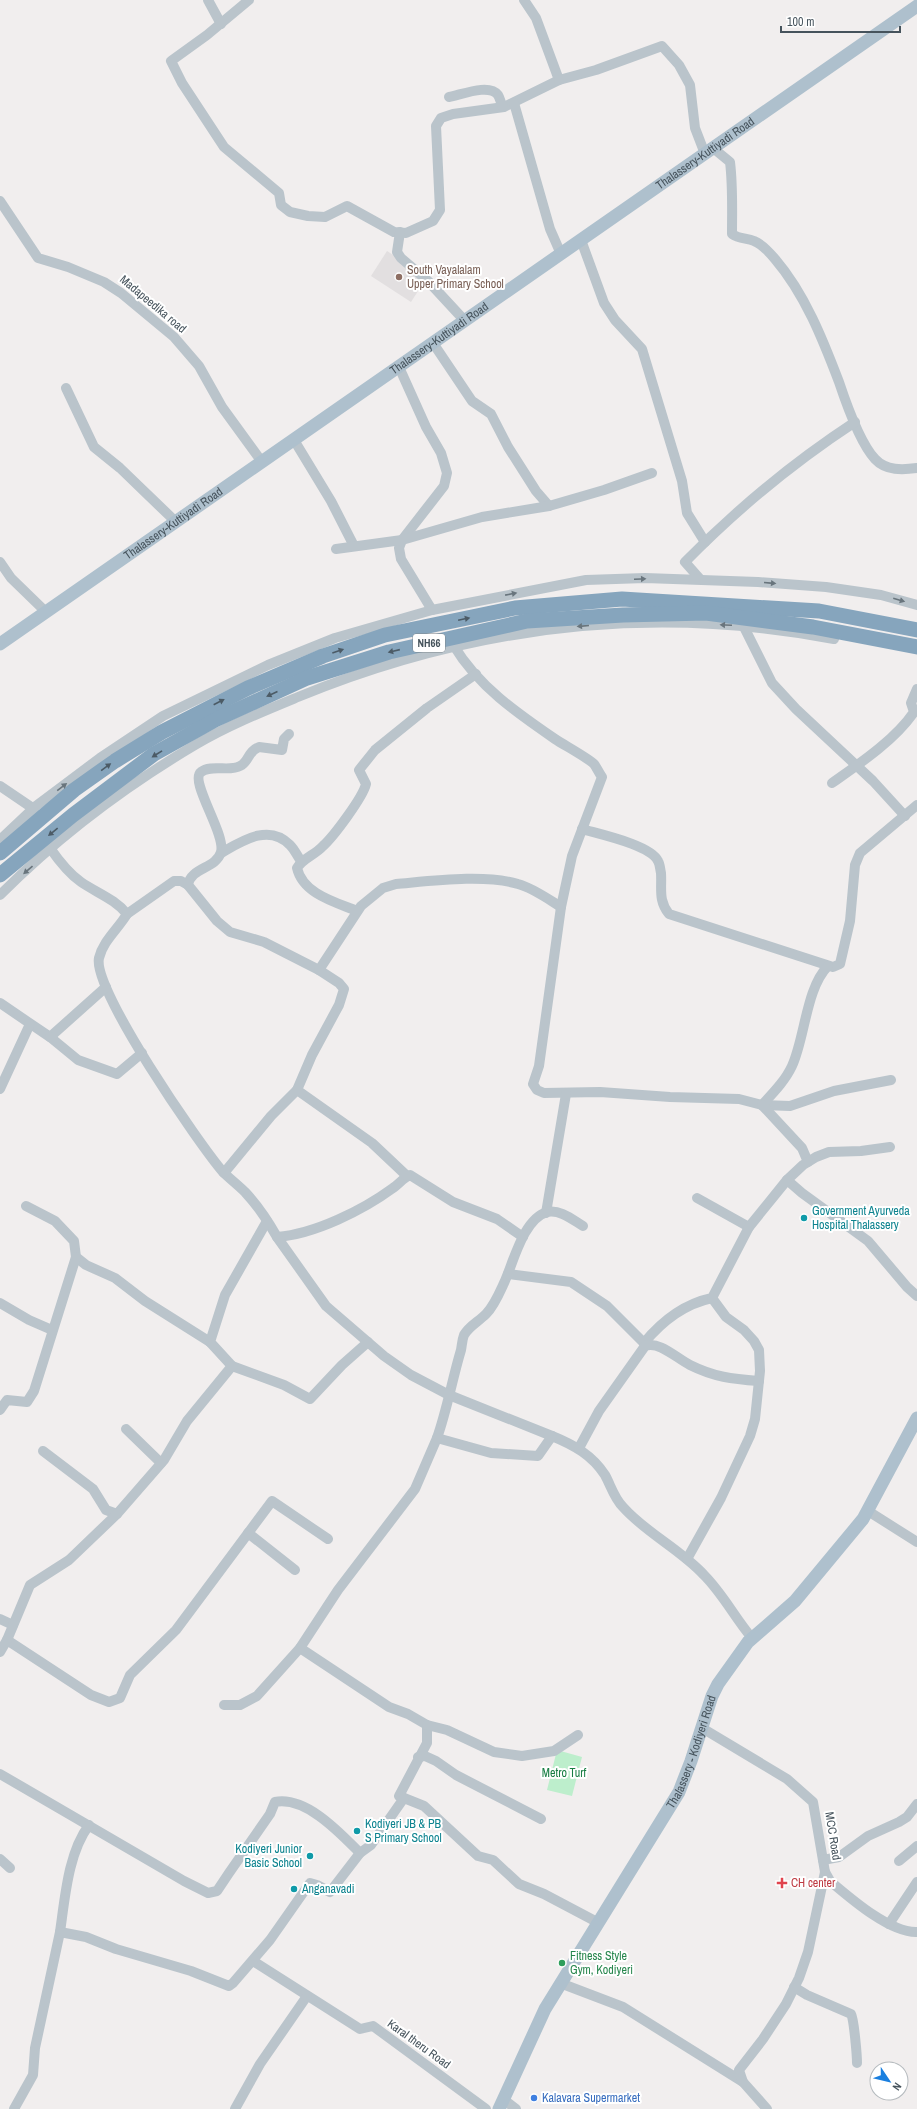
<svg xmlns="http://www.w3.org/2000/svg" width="917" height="2109" viewBox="0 0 917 2109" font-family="'Archivo Narrow',sans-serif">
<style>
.education{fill:#e2dfe0}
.park{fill:#bdeecc}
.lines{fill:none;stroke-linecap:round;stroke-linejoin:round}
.minor{stroke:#bac4cb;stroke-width:10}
.major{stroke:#aec0cd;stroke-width:13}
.highway{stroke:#86a5bd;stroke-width:15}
.oneway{fill:#69757d}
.oneway2{fill:#4c5b66}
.education-dot{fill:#8d6e63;stroke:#fff;stroke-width:1.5}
.culture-dot{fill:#0f9aa8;stroke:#fff;stroke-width:1.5}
.health-dot{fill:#e0444e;stroke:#fff;stroke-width:1.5}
.leisure-dot{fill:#2e9e5b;stroke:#fff;stroke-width:1.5}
.shop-dot{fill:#3f7fe0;stroke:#fff;stroke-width:1.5}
.labels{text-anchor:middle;stroke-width:4;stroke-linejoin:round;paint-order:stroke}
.shield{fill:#fff;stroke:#7e878d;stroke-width:1}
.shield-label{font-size:11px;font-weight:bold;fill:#46535c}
.street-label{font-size:12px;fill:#46535c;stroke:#fff}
.education-label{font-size:12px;fill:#785e54;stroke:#fff;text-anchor:start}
.culture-label{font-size:12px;fill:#0d838f;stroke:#fff;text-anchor:start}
.park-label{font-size:12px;fill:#177d42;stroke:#fff}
.health-label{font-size:12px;fill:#be3a42;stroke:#fff;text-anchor:start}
.leisure-label{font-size:12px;fill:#27864d;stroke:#fff;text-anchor:start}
.shop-label{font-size:12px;fill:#366cbe;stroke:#fff;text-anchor:start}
</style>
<rect width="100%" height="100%" fill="#f1eeee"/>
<path class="education" d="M387,251L427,277L411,302L371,276Z"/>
<path class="park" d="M557,1750L582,1757L572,1796L547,1790Z"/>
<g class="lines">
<g class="minor">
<path d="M208,0L221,24"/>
<path d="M249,0L207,35L171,61L182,83L224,147L279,193L281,205L290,212L308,216L325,217L347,206L394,232L406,233L433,221L440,210L436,126L441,118L453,114L504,107L559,80L536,18L524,0"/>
<path d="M559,80L596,70L662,46L679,65L690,85L695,128L705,154"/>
<path d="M449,97C461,95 489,83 498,95C500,98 501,104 503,107"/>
<path d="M514,103L550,229L561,254"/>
<path d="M713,148L730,162C733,186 732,210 732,234C739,239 747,238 754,241C762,244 770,253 775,259C805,294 823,340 839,382C846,403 860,443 875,459C886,471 903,470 917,468"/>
<path d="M0,201L38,258L68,267L104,282L121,293L174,337L199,366L222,407L262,462"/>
<path d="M400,232L397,252L401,258L428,281L465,321"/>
<path d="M581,240L604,303L615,320L642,349L682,481L687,513L705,542"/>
<path d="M433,343L472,401L491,414L508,447L536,491L549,506"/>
<path d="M399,367L426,427L441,453L447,473L444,486L402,540L399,548L401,559L432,610"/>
<path d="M66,388L94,447L120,468L176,522"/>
<path d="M294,440L331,501L354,546"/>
<path d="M336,549L402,540L482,517L549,506L604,490L652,473"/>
<path d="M0,562L11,578L46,612"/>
<path d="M700,579L685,562C737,509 794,462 855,422"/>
<path d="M743,625L772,683L796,709L873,781L905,816"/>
<path d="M454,646C478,686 517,713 555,739C564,745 588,758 594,764C597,768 599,773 602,777L572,856L561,907L539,1066L533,1084L537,1090L544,1093L600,1092L670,1097L739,1099L762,1105L790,1106L834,1091L891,1080"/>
<path d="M289,734L284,739L282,750L259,747C247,752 249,762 240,766C230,772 211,764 201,772C189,781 226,834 221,852C216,869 191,867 188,885L217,921L230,932L264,942L319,970L361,906L383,888L396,884C431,881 485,874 518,884C533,888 548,899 561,907"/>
<path d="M832,783C859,764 895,740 914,712L911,703L917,689"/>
<path d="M0,786L34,809"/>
<path d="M582,829C599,834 651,845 658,861C660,864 660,869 661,873C662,889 658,900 669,914L833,967L840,964L850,921L855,865L860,853L917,805"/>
<path d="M0,840L36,806L100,758L163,716L268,665L335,638L432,610L586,580L645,578L758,582L826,587L881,595L917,605"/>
<path d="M50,848C59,861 68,873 81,882C97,893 115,899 127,914C118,929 103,941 99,958C92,989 199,1144 223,1172C230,1179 238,1185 245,1192C258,1206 268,1221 277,1237C315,1234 363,1210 393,1188C399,1184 403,1178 410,1175L453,1202L497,1219L523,1237"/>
<path d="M221,853C242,841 269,823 290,845C295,850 297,856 301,861"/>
<path d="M0,895C58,837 124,787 195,745C227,726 264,711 298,697C471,626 650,604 834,639"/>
<path d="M357,911C335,902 303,894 297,868C303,858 315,855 323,846C334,836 363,797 366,784L359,770L375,750L427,708L476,674"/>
<path d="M127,914L174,881H181L188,885"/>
<path d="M0,1003L50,1037L106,987"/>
<path d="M50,1037L78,1060L117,1074L142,1053"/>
<path d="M0,1089L30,1024"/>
<path d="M297,1090L372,1143L407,1176"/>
<path d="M762,1105C773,1093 785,1081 792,1066C805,1038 806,988 828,966"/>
<path d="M762,1105L802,1148L808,1162"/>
<path d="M890,1147L861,1151L829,1152L816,1157L803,1165L787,1180L802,1193L868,1241L907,1287L917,1296"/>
<path d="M224,1173L271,1116L297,1090L312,1055L339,1005L344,989L339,983L319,970"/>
<path d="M697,1198L749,1227"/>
<path d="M26,1206L55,1221L74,1241L76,1257L86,1265L115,1278L145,1301L210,1342"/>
<path d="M546,1213L566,1094"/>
<path d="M583,1226C573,1220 560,1209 547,1212C523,1219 513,1264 504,1283C499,1294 494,1306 486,1314C478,1322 469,1326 464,1335C462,1340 462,1345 461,1350C452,1380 447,1410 437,1438L491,1453L538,1456L552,1436C574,1445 592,1455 605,1475C611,1486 614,1498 623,1507C646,1533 680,1549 704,1575C723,1594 735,1618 752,1638"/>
<path d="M277,1237L326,1306L384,1356L411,1375L449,1395L552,1436"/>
<path d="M508,1274L571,1282L607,1306L644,1343L645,1346"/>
<path d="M0,1303L29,1320L52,1330"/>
<path d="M644,1343C662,1321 684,1304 712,1298L749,1227L787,1180"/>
<path d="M232,1366L284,1385L310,1399L342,1365L368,1342"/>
<path d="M0,1410L7,1400L27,1402L34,1391L76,1257"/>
<path d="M126,1429L161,1463"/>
<path d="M579,1448L599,1411L645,1346C660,1341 676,1358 690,1365C714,1377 732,1379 759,1381"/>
<path d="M43,1451L93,1489L106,1510L117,1514"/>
<path d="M868,1511L917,1542"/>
<path d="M248,1533L295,1570"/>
<path d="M687,1559L721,1498L750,1436L755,1419L760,1371L759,1350L754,1341L744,1330L726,1317L712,1298"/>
<path d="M0,1619L13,1625"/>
<path d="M7,1640L91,1695L109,1702L120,1698L130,1675L176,1630L272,1501L328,1539"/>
<path d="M300,1648L389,1707L408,1714L427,1725V1743L399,1796L424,1806L478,1856L493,1860L519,1884L544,1894L597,1922"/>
<path d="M0,1652L7,1640L30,1585L69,1560L117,1514L164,1460L187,1421L232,1366L210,1342L225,1295L267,1221"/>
<path d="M224,1705H240L257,1696L300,1648L338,1590L415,1489L437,1438"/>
<path d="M427,1725L447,1730L494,1752L522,1756L554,1751L578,1735"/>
<path d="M702,1728L787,1779L813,1802L825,1872L830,1881C850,1898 890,1933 917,1932"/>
<path d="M418,1757L425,1756L436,1761L456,1775L541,1819"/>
<path d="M0,1774L184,1881L208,1893L217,1891L229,1873L270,1814L275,1802C306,1796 340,1833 360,1853"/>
<path d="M0,1859L10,1868"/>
<path d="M823,1860L839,1857L868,1836L899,1822L907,1817L917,1804"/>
<path d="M899,1861L917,1846"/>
<path d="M889,1924L917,1882"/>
<path d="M60,1932C65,1898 68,1853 89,1825"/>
<path d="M253,1961L360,2029L373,2026L486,2109"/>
<path d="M560,1983L623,2007L743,2082"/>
<path d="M794,1987L807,1995L851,2014C854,2019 857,2056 857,2063"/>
<path d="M503,2099L516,2109"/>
<path d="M14,2109L33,2075L35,2048L60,1932L86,1937L116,1949L191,1971L229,1986L233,1983L270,1940L310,1883L317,1885L330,1892L360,1853L371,1845L404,1798"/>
<path d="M235,2109L260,2064L307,1996"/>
<path d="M767,2109L743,2082L739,2070L763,2039L786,2004L799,1978L808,1952L825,1872"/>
</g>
<g class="major">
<path id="s1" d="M0,644L917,6"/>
<path id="s2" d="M499,2109L545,2009L679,1792L691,1761L712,1696L718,1684L748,1642L795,1601L863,1519L917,1418"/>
</g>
<g class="highway">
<path d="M0,853L74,790L115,761L162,732L248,688L323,656L385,635L515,608L622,599L819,611L917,630"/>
<path d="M0,875L73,815L154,754L215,720L307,678L389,652L527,621L623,615L706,613L813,627L917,647"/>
</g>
</g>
<defs><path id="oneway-solid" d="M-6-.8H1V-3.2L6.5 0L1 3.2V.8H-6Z"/></defs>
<g class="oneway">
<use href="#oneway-solid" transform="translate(640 579) rotate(-2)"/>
<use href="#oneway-solid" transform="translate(770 583) rotate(5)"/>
<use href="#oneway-solid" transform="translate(511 594) rotate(-11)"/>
<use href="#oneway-solid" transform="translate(899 600) rotate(16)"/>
<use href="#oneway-solid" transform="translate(726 625) rotate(-177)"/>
<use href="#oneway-solid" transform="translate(583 626) rotate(175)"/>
<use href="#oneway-solid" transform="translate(62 787) rotate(-37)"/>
<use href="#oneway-solid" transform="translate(28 870) rotate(139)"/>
</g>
<g class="oneway2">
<use href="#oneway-solid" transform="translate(464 619) rotate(-12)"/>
<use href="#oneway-solid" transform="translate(338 651) rotate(-19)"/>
<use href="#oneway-solid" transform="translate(394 651) rotate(167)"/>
<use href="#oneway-solid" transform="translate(272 694) rotate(156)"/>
<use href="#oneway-solid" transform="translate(219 702) rotate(-27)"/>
<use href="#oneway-solid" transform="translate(157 754) rotate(148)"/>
<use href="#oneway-solid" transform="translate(106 767) rotate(-36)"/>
<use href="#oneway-solid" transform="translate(53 832) rotate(141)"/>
</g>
<circle class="education-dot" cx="399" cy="277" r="4"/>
<g class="culture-dot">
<circle cx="804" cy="1218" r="4"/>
<circle cx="357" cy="1831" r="4"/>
<circle cx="310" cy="1856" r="4"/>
<circle cx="294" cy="1889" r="4"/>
</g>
<path class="health-dot" d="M780 1877h4v4h4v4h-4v4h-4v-4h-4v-4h4z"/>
<circle class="leisure-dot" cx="562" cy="1963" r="4"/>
<circle class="shop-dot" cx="534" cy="2098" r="4"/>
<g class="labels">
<rect class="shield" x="413" y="634" width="32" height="18" rx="3"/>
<g class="shield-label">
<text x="429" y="647">NH66</text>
</g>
<g class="street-label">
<text dy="4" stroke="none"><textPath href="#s1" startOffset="859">Thalassery-Kuttiyadi Road</textPath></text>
<text transform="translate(153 304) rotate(40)" y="4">Madapeedika road</text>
<text dy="4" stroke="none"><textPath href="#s1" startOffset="535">Thalassery-Kuttiyadi Road</textPath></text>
<text dy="4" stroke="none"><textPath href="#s1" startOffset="211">Thalassery-Kuttiyadi Road</textPath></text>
<text dy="4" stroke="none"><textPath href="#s2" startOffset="407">Thalassery - Kodiyeri Road</textPath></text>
<text transform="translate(833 1836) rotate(81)" y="4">MCC Road</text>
<text transform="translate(419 2044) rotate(36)" y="4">Karal theru Road</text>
</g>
<g class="education-label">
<text x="407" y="274">South Vayalalam<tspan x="407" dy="14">Upper Primary School</tspan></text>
</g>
<g class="culture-label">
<text x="812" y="1215">Government Ayurveda<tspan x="812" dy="14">Hospital Thalassery</tspan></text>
<text x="365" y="1828">Kodiyeri JB &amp; PB<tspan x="365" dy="14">S Primary School</tspan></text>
<text x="302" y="1853" text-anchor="end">Kodiyeri Junior<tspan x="302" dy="14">Basic School</tspan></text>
<text x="302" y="1893">Anganavadi</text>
</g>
<g class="park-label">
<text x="564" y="1777">Metro Turf</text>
</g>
<g class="health-label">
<text x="791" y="1887">CH center</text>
</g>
<g class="leisure-label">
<text x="570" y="1960">Fitness Style<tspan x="570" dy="14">Gym, Kodiyeri</tspan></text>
</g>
<g class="shop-label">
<text x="542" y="2102">Kalavara Supermarket</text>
</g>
</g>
<g transform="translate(889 2081) rotate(125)"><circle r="19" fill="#ffffff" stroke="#b5babe"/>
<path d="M0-3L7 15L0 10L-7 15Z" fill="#1a7fdf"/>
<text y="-6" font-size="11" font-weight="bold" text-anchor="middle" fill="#46535c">N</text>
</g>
<path d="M781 26v6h119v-6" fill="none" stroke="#46535c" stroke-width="2"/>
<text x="787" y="26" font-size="12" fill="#46535c" stroke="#ffffff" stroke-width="3" paint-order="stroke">100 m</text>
</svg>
